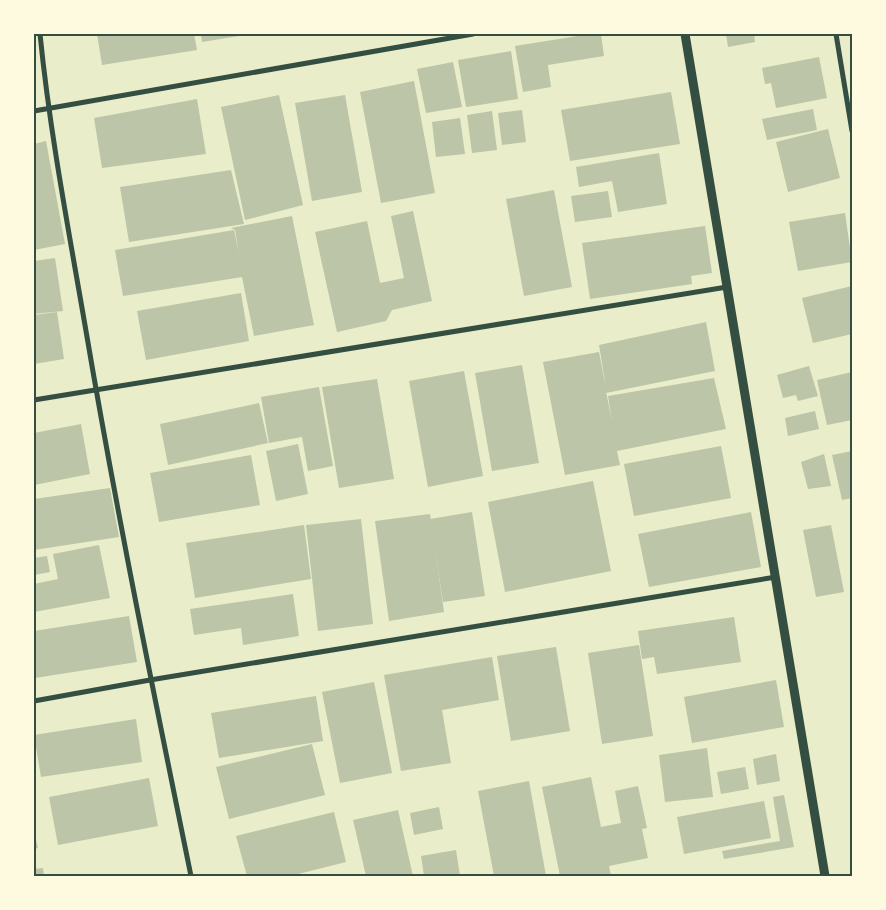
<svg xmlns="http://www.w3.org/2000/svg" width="886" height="910" viewBox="0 0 886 910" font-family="Manrope,sans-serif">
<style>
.building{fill:#bcc5a7}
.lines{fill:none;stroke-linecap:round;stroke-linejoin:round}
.minor{stroke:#344e41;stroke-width:5}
.tertiary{stroke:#344e41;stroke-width:9}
.neatline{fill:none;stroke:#344e41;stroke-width:2}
</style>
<rect width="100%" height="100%" fill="#e9edc9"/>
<g class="building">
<path d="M97,34H194L197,50L102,65Z"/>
<path d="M201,34H245V35L202,42Z"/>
<path d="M590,34H601L604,56L548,65L551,87L523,92L515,46Z"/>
<path d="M726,34H754L755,42L728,47Z"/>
<path d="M511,51L518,99L466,107L458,60Z"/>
<path d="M819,57L827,98L776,108L771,83L765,84L762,68Z"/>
<path d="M453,62L462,107L426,113L417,69Z"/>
<path d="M414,81L435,193L381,203L360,92Z"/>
<path d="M671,92L680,144L570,161L561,110Z"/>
<path d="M279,95L303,205L245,220L221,107Z"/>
<path d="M345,95L362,192L312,201L295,103Z"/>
<path d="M197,99L206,154L102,168L94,118Z"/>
<path d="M813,109L817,130L767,140L762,119Z"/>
<path d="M522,110L526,142L502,145L498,113Z"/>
<path d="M492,111L497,150L472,153L467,115Z"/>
<path d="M460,118L465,154L436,157L432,122Z"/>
<path d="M828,129L840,178L788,192L776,142Z"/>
<path d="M46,141L65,244L34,250V144Z"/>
<path d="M659,153L667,204L618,212L612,181L579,187L576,167Z"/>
<path d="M231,170L244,224L129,242L120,187Z"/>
<path d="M554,190L572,287L524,296L506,199Z"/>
<path d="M608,191L612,217L575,222L571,196Z"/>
<path d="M413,211L432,301L392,310L386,321L337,332L315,232L367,221L380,283L404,278L391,216Z"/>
<path d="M845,213L852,262L798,271L789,222Z"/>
<path d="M292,216L314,325L254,336L242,277L123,296L115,250L234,230L239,253L235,230L231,228Z"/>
<path d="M705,226L712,273L691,276L692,284L590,299L582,243Z"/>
<path d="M55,258L63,311L34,314V261Z"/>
<path d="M852,286V334L813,343L802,298Z"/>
<path d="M241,293L249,341L146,360L137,311Z"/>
<path d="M57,312L64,359L34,364V315Z"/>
<path d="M706,322L715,371L606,393L607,396L612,422L608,396L714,378L726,429L617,451L620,465L565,475L543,362L599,352L606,388L599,345Z"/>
<path d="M522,365L539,463L492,471L475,373Z"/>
<path d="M809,366L818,396L798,401L796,395L783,398L777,375Z"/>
<path d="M464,371L483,476L428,487L409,381Z"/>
<path d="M852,372V420L827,425L817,380Z"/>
<path d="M377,379L394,479L339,488L322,387Z"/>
<path d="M319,387L333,466L308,471L302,437L269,443L261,397Z"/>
<path d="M259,403L268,443L168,465L160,424Z"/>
<path d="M815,411L819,429L788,436L785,418Z"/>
<path d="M81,424L90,474L34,485V433Z"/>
<path d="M298,444L308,494L276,501L266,451Z"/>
<path d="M721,446L731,498L634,516L624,464Z"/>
<path d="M852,451V498L842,500L832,455Z"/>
<path d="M824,454L831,486L808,489L801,462Z"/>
<path d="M251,455L260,505L159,522L150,473Z"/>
<path d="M593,481L611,571L505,592L488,502Z"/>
<path d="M110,488L119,537L34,550V499Z"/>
<path d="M472,512L485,596L443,602L430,519Z"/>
<path d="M751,512L761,567L649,587L638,534Z"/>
<path d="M430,514L444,612L389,621L375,521Z"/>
<path d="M361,519L373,624L318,631L306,525Z"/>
<path d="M304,525L311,579L195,598L186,543Z"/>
<path d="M831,525L844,592L816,597L803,530Z"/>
<path d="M99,545L110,598L34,612V584L58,579L53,554Z"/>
<path d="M47,556L50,572L34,575V558Z"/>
<path d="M293,594L299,636L243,645L241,628L194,635L190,609Z"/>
<path d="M129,616L137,662L35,678L34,631Z"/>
<path d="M734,617L741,662L657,674L654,657L642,659L638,631Z"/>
<path d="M639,645L653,736L602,744L588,653Z"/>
<path d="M556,647L570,731L511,741L497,656Z"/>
<path d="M492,657L499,700L442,710L451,763L401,771L384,675Z"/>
<path d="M776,680L784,727L692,743L684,697Z"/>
<path d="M374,682L392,773L340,783L322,692Z"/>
<path d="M316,696L323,741L219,758L211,713Z"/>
<path d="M136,719L142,762L41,777L34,735Z"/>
<path d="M312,744L325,795L229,819L216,767Z"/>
<path d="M707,748L713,797L665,802L659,755Z"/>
<path d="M776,754L780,781L757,785L753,759Z"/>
<path d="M745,767L749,789L721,794L717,772Z"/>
<path d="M591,777L601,827L621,823L615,791L638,786L647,828L642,829L648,858L609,866L611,876H560L542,787Z"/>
<path d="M149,778L158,826L58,845L49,797Z"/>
<path d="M529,781L546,876H494L478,791Z"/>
<path d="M784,795L794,847L724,859L722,851L780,841L773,797Z"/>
<path d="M764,801L771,838L684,854L677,817Z"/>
<path d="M439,807L443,829L414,835L410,813Z"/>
<path d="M398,810L413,876H366L353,820Z"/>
<path d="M334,812L346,862L290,876H247L236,836Z"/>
<path d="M34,831L38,848L34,849Z"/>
<path d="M456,850L460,876H424L421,856Z"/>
<path d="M43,868L44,876H34V869Z"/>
</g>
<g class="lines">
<g class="minor">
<path d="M40,34C50,134 69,232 86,331C117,514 154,695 191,876"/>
<path d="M836,34L852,131"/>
<path d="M34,111L473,34"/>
<path d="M34,400L727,287"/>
<path d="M34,701L150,680L776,577"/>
</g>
<path class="tertiary" d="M685,34L825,876"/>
</g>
<rect width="886" height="910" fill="none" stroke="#fefae0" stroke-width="70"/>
<rect x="35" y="35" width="816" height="840" class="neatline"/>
</svg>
